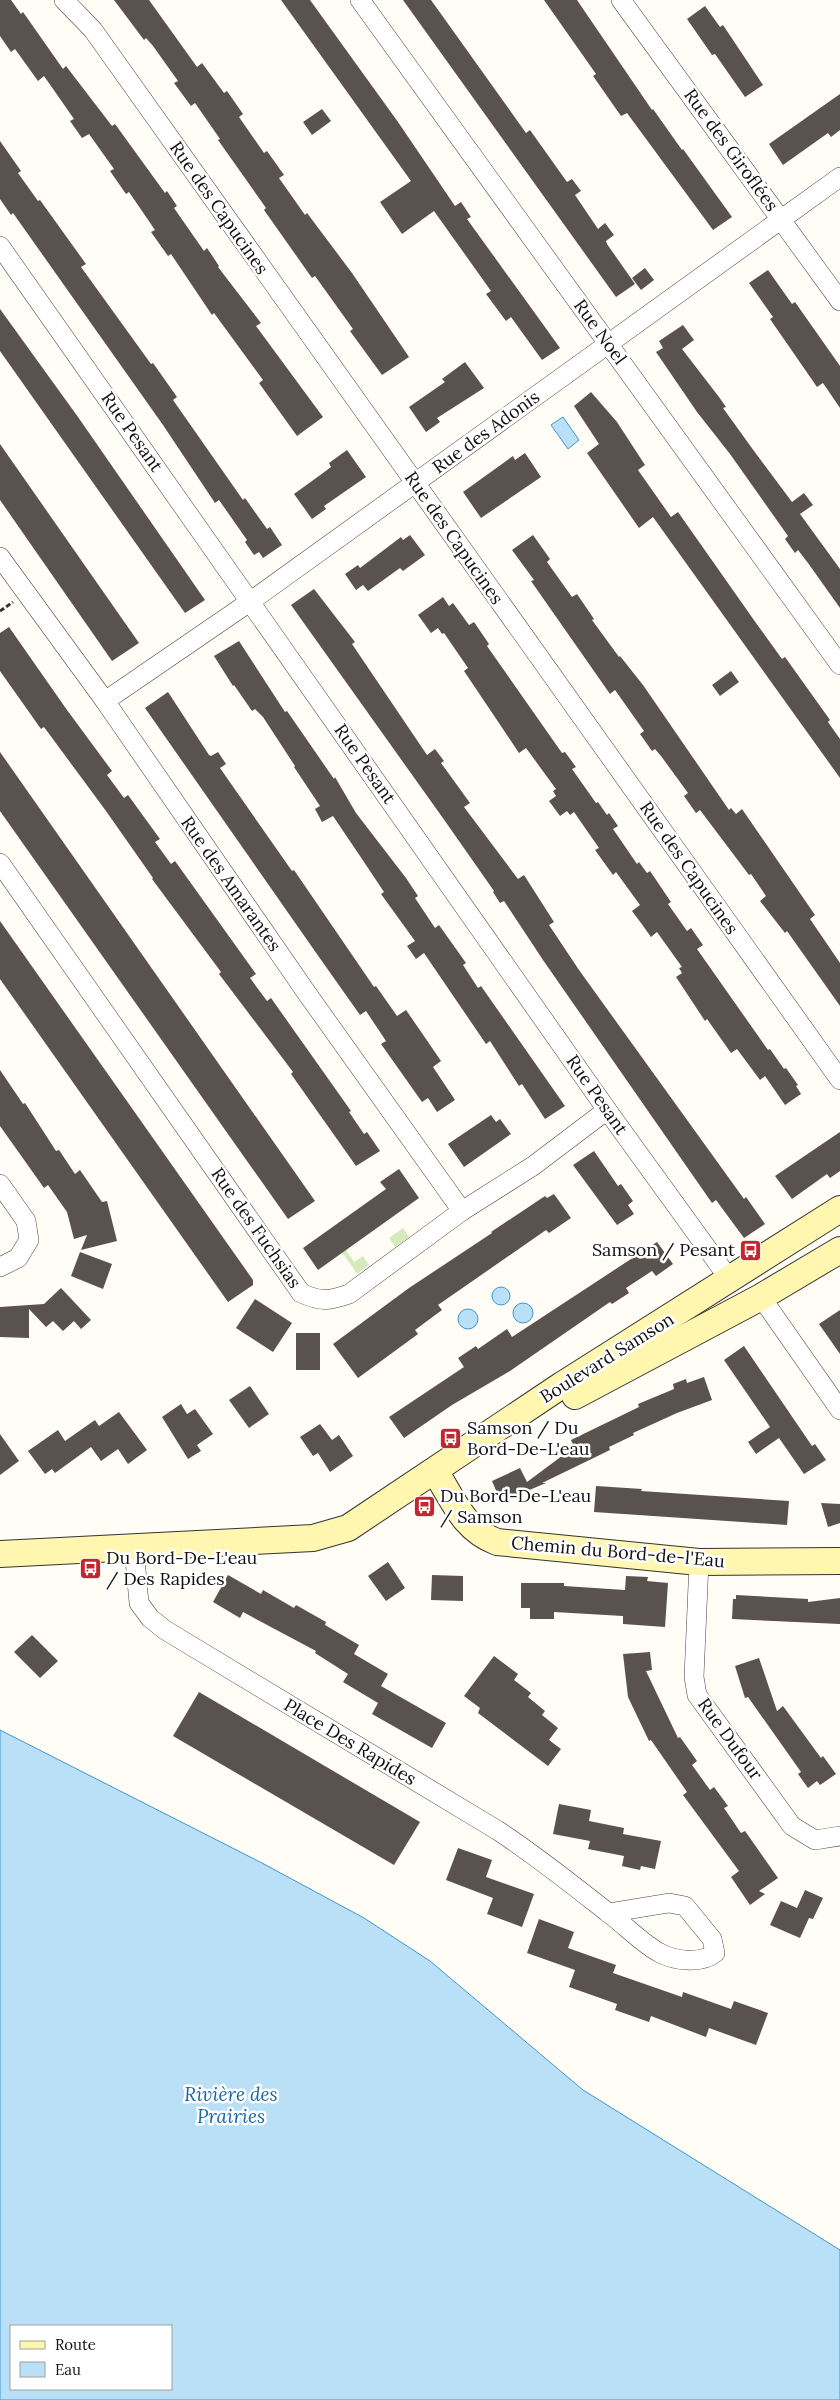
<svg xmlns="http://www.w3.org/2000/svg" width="840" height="2400" viewBox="0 0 840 2400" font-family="Lora,serif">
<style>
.green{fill:#d5ebbd}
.water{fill:#b9e0f7;stroke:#3f96cf;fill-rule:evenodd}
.building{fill:#5a524d}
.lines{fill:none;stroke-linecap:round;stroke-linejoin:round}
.street-casing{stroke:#444;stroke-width:20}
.secondary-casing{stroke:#333;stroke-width:28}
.path{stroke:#333;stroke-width:3;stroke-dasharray:5 2.5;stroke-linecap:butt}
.street{stroke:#fff;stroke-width:19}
.secondary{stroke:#fff6b0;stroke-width:26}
.labels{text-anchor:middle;stroke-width:5;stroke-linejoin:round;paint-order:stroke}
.street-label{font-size:18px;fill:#111;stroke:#fff}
.poi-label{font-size:18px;fill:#111;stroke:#fff;text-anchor:start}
.water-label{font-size:19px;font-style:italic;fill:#1768a6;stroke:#fff}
</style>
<rect width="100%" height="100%" fill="#fffdf5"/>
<g class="green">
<path d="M403,1228L409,1237L395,1247L389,1238Z"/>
<path d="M344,1247L354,1262L363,1256L369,1265L357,1274L340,1249Z"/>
</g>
<g class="water">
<path d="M563,417L579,440L568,449L551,425Z"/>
<circle cx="501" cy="1296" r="9"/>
<circle cx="523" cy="1313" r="10"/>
<circle cx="468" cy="1319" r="10"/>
<path d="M0,1730L262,1863L364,1918L430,1961L583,2090L840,2250V2400H0ZM11,2326H171V2389H11Z"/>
</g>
<g class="building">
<path d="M0,0H11L21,14L23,12L63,69L66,66L112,126L115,124L165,193L167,191L177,206L174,208L204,251L207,248L219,266L218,267L261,323L256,326L323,417L297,436L259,383L263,380L214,313L212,315L171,254L168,256L151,232L155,230L129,192L126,194L110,171L114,169L89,134L82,138L70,121L74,119L44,76L38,81L15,49L11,52L0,36Z"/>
<path d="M114,0H149L197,67L202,63L224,93L227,91L243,114L239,117L264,153L267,151L284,175L279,178L305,215L307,213L352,273L409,357L382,375L350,331L353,329L315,276L312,278L264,210L266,208L218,140L220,139L195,103L191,106L174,83L178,81L153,46L146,38L144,40Z"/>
<path d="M281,0H310L398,122L455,206L461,202L471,217L467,219L560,348L542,360L511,317L506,321L486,294L491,291L434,211L402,234L380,202L411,181Z"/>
<path d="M403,0H431L526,133L530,130L567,182L572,179L581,191L575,195L598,229L605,223L614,235L606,241L607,244L635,284L616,297Z"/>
<path d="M544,0H577L652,110L653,109L682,150L683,149L732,217L713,230L627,113L621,116L593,76L596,74Z"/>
<path d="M705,6L720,27L723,25L763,85L745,97L715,54L712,55L687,19Z"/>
<path d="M840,94V130L831,137L828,133L783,165L769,144Z"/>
<path d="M322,109L331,121L312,135L303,122Z"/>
<path d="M0,141L21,171L18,173L38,201L40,200L86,264L81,267L151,364L153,363L177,397L173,400L243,500L245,498L267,529L270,527L282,545L263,558L259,552L254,555L245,542L247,540L219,500L215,503L163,425L13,213L11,215L0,199Z"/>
<path d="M645,268L654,280L641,290L632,278Z"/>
<path d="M768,270L792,304L795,302L840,366V408L823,383L817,387L770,319L773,317L749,283Z"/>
<path d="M0,309L78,417L205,600L185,613L0,351Z"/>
<path d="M683,325L694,340L682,349L719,397L726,407L723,408L754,451L792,502L804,493L813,505L800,514L840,569V608L808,563L798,550L795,553L785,539L788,536L730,454L697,412L656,352L663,348L659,341Z"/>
<path d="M465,362L484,388L437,418L440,422L426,432L409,407L445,382L442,379Z"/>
<path d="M591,392L617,422L645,465L638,470L671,517L678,512L756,623L782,659L785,657L830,720L828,722L840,739V778L653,517L639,528L587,453L599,444L574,406Z"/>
<path d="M0,444L139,643L112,661L0,500Z"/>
<path d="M347,450L366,477L324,506L326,509L312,519L294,494L323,473L331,467L329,463Z"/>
<path d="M525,453L541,477L481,518L463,492L513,456L515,460Z"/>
<path d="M410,535L425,555L403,571L400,568L368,591L363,585L356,590L345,574L358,565L360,568L401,537L403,540Z"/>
<path d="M533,535L550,559L547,562L572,597L577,594L594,619L592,620L619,657L620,656L643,685L729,810L731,808L736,814L742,809L815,915L810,919L840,963V1006L787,931L785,933L760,901L766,896L751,874L749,875L700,810L696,813L684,796L688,793L661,756L655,749L652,751L640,734L644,731L615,690L610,694L531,581L534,580L512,550Z"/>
<path d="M314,589L355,642L352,644L427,755L435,749L444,761L441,763L470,803L464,807L518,879L524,875L554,922L549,925L579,970L744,1199L746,1197L765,1224L744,1238L716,1200L712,1203L543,960L504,901L500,903L493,892L494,891L445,821L291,605Z"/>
<path d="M443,597L449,606L453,603L469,625L474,622L489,644L487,646L515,686L562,753L565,752L576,767L572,769L596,803L598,802L607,815L609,813L618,826L613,829L637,864L639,862L647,873L650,871L671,902L668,904L687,931L691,928L703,945L697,949L768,1050L770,1049L784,1069L786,1068L798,1085L796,1086L801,1094L785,1105L765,1076L760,1080L737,1049L731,1053L707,1019L705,1021L676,977L682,973L679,968L682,967L657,932L651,937L641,923L632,911L640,905L616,872L613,875L595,850L599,848L574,812L570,815L567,811L560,816L549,801L556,796L553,791L556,789L526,748L519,753L464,671L468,668L444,633L442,634L438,628L431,633L418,615Z"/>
<path d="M9,627L67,710L112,771L107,775L124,798L128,795L160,839L155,842L171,864L175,861L256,974L250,978L267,1001L271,998L351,1111L349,1112L364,1134L367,1132L380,1151L356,1166L291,1074L293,1072L219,974L221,972L152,879L153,878L106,811L44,727L41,729L0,671V633Z"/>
<path d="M239,641L285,712L287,711L334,779L335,777L356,813L406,878L418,896L415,898L435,928L439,925L466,963L463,965L478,988L481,986L565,1106L545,1119L522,1084L519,1086L490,1041L486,1044L424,953L416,959L407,946L415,941L381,894L384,892L360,856L333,816L322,822L315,809L320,806L294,767L295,766L263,717L255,709L252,711L234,685L233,686L214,656Z"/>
<path d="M731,671L739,682L720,696L712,685Z"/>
<path d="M168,692L209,755L211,756L218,752L226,764L220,768L292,871L294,870L374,987L376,986L397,1016L406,1010L426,1039L441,1061L433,1067L455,1100L437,1112L428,1098L422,1102L381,1044L386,1041L366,1011L360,1015L319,957L145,708Z"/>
<path d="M0,752L315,1201L288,1219L0,811Z"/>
<path d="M0,921L253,1280V1285L228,1302L0,979Z"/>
<path d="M0,1070L23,1104L25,1103L56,1151L59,1150L75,1174L80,1170L102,1202L107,1201L117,1241L81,1250L87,1235L74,1239L67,1212L48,1185L44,1188L0,1126Z"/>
<path d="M491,1115L496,1122L500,1119L511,1134L464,1167L448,1144Z"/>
<path d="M840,1132V1171L830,1178L827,1174L792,1199L775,1176Z"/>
<path d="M594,1151L618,1186L621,1184L633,1201L628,1205L634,1214L617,1225L573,1165Z"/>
<path d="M399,1169L419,1198L318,1270L303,1248L386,1189L380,1182Z"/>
<path d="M554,1194L571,1218L549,1233L546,1230L438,1305L442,1310L415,1330L418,1334L358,1378L333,1344L409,1288L492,1233L491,1232L545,1196L547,1198Z"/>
<path d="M657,1242L673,1264L656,1276L652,1271L626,1288L629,1293L612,1304L610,1302L510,1371L452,1405L404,1438L389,1417L464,1367L458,1358L476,1346L478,1349L507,1329L512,1337Z"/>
<path d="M80,1252L112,1264L103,1289L71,1276Z"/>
<path d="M61,1288L91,1320L81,1329L74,1321L63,1331L53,1321L46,1327L29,1309V1338L0,1337V1307L44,1304Z"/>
<path d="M255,1299L292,1323L273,1352L236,1328Z"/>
<path d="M840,1310V1354L819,1324Z"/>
<rect x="296" y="1333" width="24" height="37"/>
<path d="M744,1346L812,1446L815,1444L826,1460L804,1474L779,1438L756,1454L748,1442L770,1427L724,1360Z"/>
<path d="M704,1377L712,1400L677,1413L633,1433L634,1435L609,1447L610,1450L542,1483H546L501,1502L492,1481L520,1468L527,1482L574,1447L571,1440L639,1407L638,1404L674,1389L673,1384L686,1379L687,1383Z"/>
<path d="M250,1386L269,1414L249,1428L229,1400Z"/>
<path d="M181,1404L187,1414L195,1409L213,1434L197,1445L201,1451L188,1459L162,1417Z"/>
<path d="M119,1412L147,1450L128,1464L118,1449L101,1461L91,1447L55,1473L52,1469L45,1474L28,1451L58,1430L65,1441L95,1420L99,1426Z"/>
<path d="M320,1424L332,1440L339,1435L353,1456L330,1472L318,1453L313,1456L300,1437Z"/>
<path d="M0,1434L19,1461L0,1475Z"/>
<path d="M596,1486L642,1489L641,1491L789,1501L787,1525L594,1512Z"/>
<path d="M821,1503L840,1504V1523L828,1527Z"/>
<path d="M388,1562L405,1588L386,1601L368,1576Z"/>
<path d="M228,1575L261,1594L263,1590L294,1608L296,1605L326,1622L325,1625L359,1645L354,1654L388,1674L381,1686L446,1723L432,1748L372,1714L378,1703L343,1682L348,1674L315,1653L316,1651L243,1612L240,1618L213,1602Z"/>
<path d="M432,1575L463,1576V1601L431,1600Z"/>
<path d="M626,1576L648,1577L647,1581L668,1583L665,1627L623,1624V1616L554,1612V1619H530V1608H521V1583H564V1586L625,1590Z"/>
<path d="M736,1595L808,1599V1602L840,1598V1624L732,1619L733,1599H736Z"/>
<path d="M32,1635L58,1661L40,1678L14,1652Z"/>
<path d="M650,1652L652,1670L646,1671L678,1738L680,1737L697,1761L692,1765L710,1790L714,1787L728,1806L724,1808L741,1833L745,1831L778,1878L759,1891L765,1894L750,1905L731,1877L739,1871L683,1795L687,1792L651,1740L649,1741L628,1697L623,1654Z"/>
<path d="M494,1656L518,1674L514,1680L531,1693L528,1697L545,1711L542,1715L558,1728L549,1740L561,1749L548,1766L478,1713L480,1708L464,1696Z"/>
<path d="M759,1658L777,1711L783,1706L821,1758L823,1756L836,1774L820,1785L817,1781L808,1788L798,1774L801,1772L748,1697L745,1698L735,1666Z"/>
<path d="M199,1692L420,1822L394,1865L173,1736Z"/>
<path d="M559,1804L591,1810L589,1821L624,1828L623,1834L661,1841L655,1869L641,1866L640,1870L622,1866L624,1856L588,1849L590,1841L553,1834Z"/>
<path d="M458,1848L492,1860L486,1877L534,1894L522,1927L487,1914L493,1898L446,1880Z"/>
<path d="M805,1890L823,1898L813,1919L809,1918L800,1938L770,1925L781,1901L797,1908Z"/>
<path d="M539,1919L574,1932L568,1948L616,1965L613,1973L682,1997L683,1992L731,2009L734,2001L768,2013L756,2045L709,2028L706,2037L651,2016L649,2022L615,2010L617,2004L569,1987L575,1970L527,1953Z"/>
</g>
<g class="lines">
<defs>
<g id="street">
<path d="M64,0L93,30L840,1080"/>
<path d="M360,0L840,665"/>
<path d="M621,0L840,301"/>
<path d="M0,246L607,1110L730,1280"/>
<path d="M0,557L105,701L306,992L462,1211"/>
<path d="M105,701L251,601L840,177"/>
<path d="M0,863L301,1293C321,1302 329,1301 349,1294L462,1211L533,1166L607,1110"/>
<path d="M0,1184L26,1221L29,1240L18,1258L0,1267"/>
<path d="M761,1297L840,1410"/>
<path d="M134,1548L139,1603L150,1618L165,1630L497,1830C537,1856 574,1886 611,1915C627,1927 643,1944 660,1953C675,1961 701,1964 715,1953L712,1939L685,1906L669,1903L608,1913"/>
<path d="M699,1562L694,1677L697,1695L792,1826L815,1840L840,1836"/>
</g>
<g id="secondary">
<path d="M575,1396L761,1297L840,1250"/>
<path d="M435,1471C454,1501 463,1529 497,1542L699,1562L840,1561"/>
<path d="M0,1554L313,1538L348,1528L562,1385L840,1209"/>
</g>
</defs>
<use href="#street" class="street-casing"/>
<use href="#secondary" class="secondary-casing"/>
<path class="path" d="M0,611L13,602"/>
<use href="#street" class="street"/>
<use href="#secondary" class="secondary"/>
</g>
<defs>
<symbol id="bus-square" viewBox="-11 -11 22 22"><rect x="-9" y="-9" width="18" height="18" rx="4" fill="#c4262e" stroke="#fff"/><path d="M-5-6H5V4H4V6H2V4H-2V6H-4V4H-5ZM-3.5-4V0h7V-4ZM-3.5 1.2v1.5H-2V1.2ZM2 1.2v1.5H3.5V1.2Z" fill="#fff"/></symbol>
</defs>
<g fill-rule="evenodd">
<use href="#bus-square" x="738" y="1238" width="25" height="25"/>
<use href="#bus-square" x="438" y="1426" width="25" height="25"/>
<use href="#bus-square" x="412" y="1494" width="25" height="25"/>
<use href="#bus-square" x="78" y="1556" width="25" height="25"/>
</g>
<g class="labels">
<g class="street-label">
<text transform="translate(731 150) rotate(54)" y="6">Rue des Giroflées</text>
<text transform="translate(219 208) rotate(55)" y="6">Rue des Capucines</text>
<text transform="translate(600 332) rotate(54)" y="6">Rue Noel</text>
<text transform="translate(132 432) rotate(55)" y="6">Rue Pesant</text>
<text transform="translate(486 432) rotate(-36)" y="6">Rue des Adonis</text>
<text transform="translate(454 538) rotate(55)" y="6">Rue des Capucines</text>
<text transform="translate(365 764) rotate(55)" y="6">Rue Pesant</text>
<text transform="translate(689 868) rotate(55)" y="6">Rue des Capucines</text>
<text transform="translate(231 884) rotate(55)" y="6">Rue des Amarantes</text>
<text transform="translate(597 1095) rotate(55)" y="6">Rue Pesant</text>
<text transform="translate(256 1228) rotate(55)" y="6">Rue des Fuchsias</text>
<text transform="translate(607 1358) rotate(-32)" y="6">Boulevard Samson</text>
<text transform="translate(618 1552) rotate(5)" y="6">Chemin du Bord-de-l'Eau</text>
<text transform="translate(730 1739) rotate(54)" y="6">Rue Dufour</text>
<text transform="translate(350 1742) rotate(31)" y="6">Place Des Rapides</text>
</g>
<g class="poi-label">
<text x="735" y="1256" text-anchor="end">Samson / Pesant</text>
<text x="467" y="1434">Samson / Du<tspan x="467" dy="21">Bord-De-L'eau</tspan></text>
<text x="440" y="1502">Du Bord-De-L'eau<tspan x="440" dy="21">/ Samson</tspan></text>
<text x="106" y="1564">Du Bord-De-L'eau<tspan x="106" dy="21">/ Des Rapides</tspan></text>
</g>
<g class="water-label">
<text x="231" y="2101">Rivière des<tspan x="231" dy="22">Prairies</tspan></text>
</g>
</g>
<rect x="10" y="2325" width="162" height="65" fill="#ffffff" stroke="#a0a0a0"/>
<rect x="20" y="2341" width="25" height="8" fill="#fff6b0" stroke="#a0a0a0"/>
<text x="55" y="2350" font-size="15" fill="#111111">Route</text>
<rect x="20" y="2362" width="25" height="15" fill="#b9e0f7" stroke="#a0a0a0"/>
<text x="55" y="2375" font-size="15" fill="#111111">Eau</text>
</svg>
